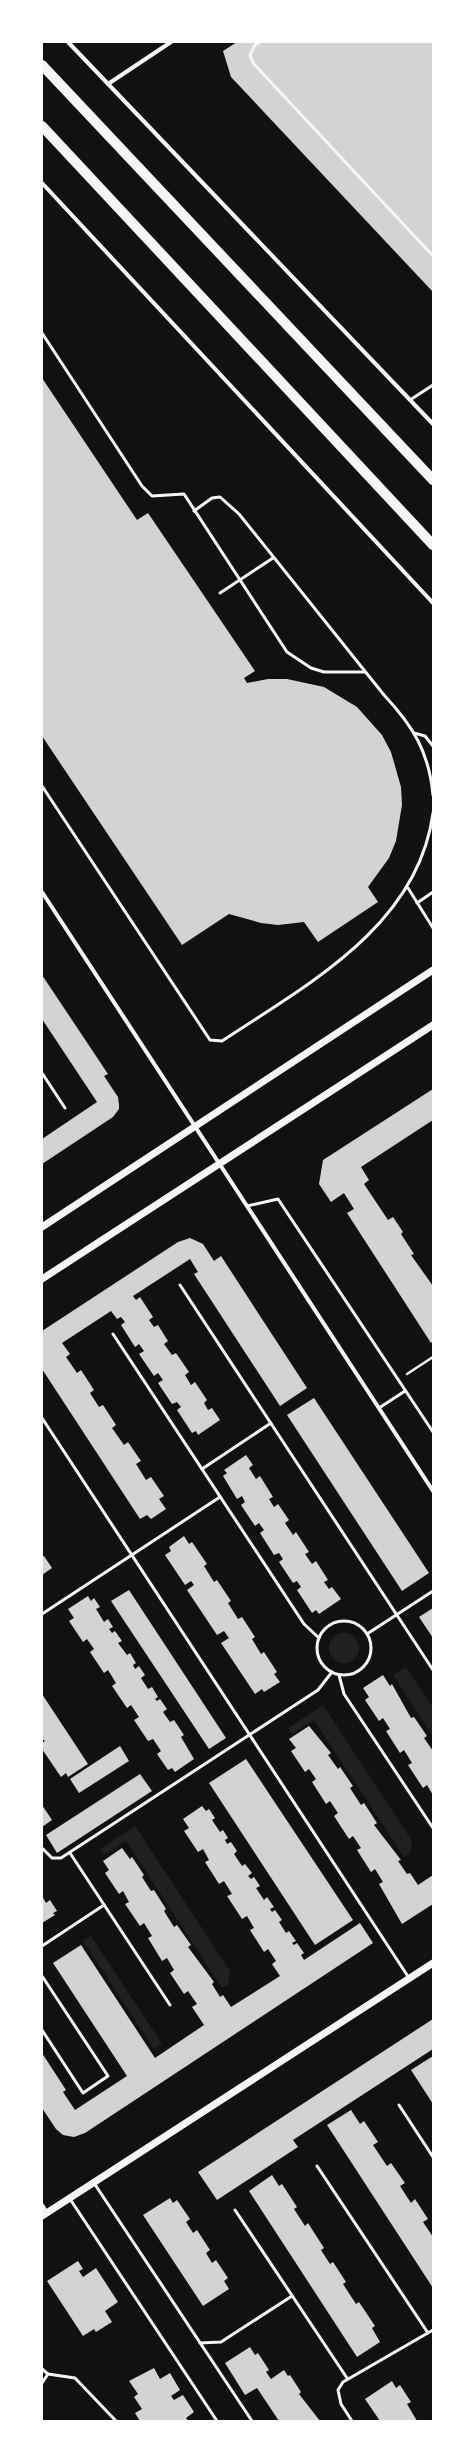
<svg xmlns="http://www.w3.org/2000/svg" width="475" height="2463" viewBox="0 0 475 2463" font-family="'Roboto Condensed',sans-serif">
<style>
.green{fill:#202020}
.building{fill:#d3d3d3}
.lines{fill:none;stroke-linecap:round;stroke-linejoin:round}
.path{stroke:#f5f5f5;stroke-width:2.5}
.service{stroke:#f5f5f5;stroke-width:3}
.minor{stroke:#f5f5f5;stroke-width:4}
.tertiary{stroke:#f5f5f5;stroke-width:7}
.primary{stroke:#f5f5f5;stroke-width:10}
</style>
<rect width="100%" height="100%" fill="#111"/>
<g class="green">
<circle cx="344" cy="1648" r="15"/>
<path d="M406,1667L433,1708V1737L393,1675Z"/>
<path d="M323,1705L412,1841L410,1853L404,1857L314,1720L292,1734L288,1728Z"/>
<path d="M135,1826L230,1971L228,1984L222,1988L126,1841L104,1855L100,1849Z"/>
<path d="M91,1936L162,2044L154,2049L83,1941Z"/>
</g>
<g class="building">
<path d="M237,42H433V292L231,77L223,51Z"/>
<path d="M42,378L137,520L148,513L255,671L244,678L247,683L268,679H287L324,687L357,707L382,735L391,752L401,787L402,805L396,841L389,858L368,887L378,902L318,942L304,922L278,925L261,923L229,914L182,945L42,736Z"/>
<path d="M42,975L108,1074L104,1076L118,1097L119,1105V1109L113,1117L42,1164V1139L97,1102L42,1019Z"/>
<path d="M433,1089V1120L361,1167L369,1180L364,1184L388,1220L393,1217L403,1232L401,1234L414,1254L411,1255L433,1286V1341L431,1343L347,1213L354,1209L344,1193L331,1202L319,1184L323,1160Z"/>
<path d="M190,1238L203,1244L214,1261L221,1256L307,1388L280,1406L194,1274L198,1272L190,1259L133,1296L136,1300L140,1297L153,1317L149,1320L154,1327L158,1325L168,1341L164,1344L172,1355L176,1353L189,1372L185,1375L191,1385L195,1382L207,1400L204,1403L208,1410L212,1408L220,1420L198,1435L196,1431L192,1433L177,1410L181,1407L177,1402L172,1404L158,1383L163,1380L158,1373L154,1376L139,1354L144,1351L139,1344L135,1347L121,1325L125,1322L121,1317L117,1319L111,1311L62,1343L70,1354L66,1357L77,1373L81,1370L94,1390L90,1393L99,1407L103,1405L116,1425L112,1428L124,1445L128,1442L141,1461L136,1464L146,1480L151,1477L164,1496L159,1499L166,1509L151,1519L147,1515L140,1519L42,1369V1331L178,1242Z"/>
<path d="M314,1398L429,1573L402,1591L287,1415Z"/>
<path d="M246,1455L253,1465L249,1468L256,1479L260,1476L273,1497L269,1499L274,1507L278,1504L289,1520L285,1523L293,1535L296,1532L309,1552L305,1554L312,1564L316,1561L328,1580L324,1582L329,1589L332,1587L341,1599L319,1614L316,1610L312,1613L297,1590L301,1587L297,1581L293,1583L279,1562L283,1559L279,1553L274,1555L260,1533L264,1530L259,1523L255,1526L241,1505L245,1502L242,1496L237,1499L223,1476L227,1473L224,1470Z"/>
<path d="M184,1536L189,1544L192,1542L207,1564L204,1566L214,1582L217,1580L231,1601L228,1603L238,1619L242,1617L255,1637L252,1639L261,1654L264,1652L277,1672L274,1674L280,1682L264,1692L262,1689L255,1694L221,1643L229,1638L224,1631L217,1635L187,1590L194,1585L191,1581L185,1585L165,1555L171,1551L169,1547Z"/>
<path d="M44,1556L52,1568L42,1575V1557Z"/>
<path d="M129,1590L226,1738L209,1749L111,1601Z"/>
<path d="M88,1596L91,1601L94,1598L100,1607L96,1609L104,1622L108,1619L113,1627L109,1629L112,1633L115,1631L122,1641L118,1643L127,1655L130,1653L136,1663L133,1665L135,1669L139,1666L145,1675L141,1678L148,1689L152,1687L158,1697L155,1699L157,1701L160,1699L167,1709L163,1712L170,1722L174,1720L184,1735L181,1737L194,1759L175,1772L172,1768L168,1770L157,1754L161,1751L153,1739L148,1741L134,1720L139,1717L131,1705L127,1708L112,1686L116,1683L108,1670L104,1673L90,1652L94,1649L87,1639L83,1642L69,1621L74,1618L68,1609Z"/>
<path d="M433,1608V1638L419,1617Z"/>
<path d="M383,1675L390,1686L392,1684L411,1718L414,1717L427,1736L424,1738L433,1751V1795L427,1785L423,1788L408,1765L412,1763L404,1750L400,1753L386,1731L390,1729L383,1718L379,1721L365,1700L369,1697L363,1688Z"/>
<path d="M42,1694L88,1764L68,1777L66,1773L61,1777L42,1749V1743L45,1741L42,1739Z"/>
<path d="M309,1726L331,1753L328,1755L338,1769L340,1767L353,1786L350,1788L361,1805L364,1803L377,1823L374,1825L401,1860L398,1861L407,1874L410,1873L418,1885L433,1875V1904L402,1924L379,1884L383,1882L375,1869L371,1872L357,1850L361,1848L353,1836L349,1839L334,1816L338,1813L330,1801L326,1804L312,1782L316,1779L309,1769L305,1772L291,1751L296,1748L289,1739Z"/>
<path d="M120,1746L129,1761L79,1793L70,1779Z"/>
<path d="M246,1759L353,1920L315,1945L209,1783Z"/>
<path d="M140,1774L152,1791L57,1853L46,1835Z"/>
<path d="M42,1805L52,1820L42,1827Z"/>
<path d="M202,1806L206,1811L209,1809L215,1818L212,1820L220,1832L223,1830L228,1838L225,1840L227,1844L231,1842L237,1851L234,1854L242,1866L245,1864L252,1873L248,1876L251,1879L254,1877L260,1886L256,1888L264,1900L267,1897L274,1907L270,1909L272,1912L275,1910L282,1920L279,1922L286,1933L289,1931L296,1941L292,1943L294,1945L297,1943L304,1953L301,1955L304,1960L360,1923L373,1943L85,2133L74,2137L63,2135L56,2129L42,2108V2053L66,2090L63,2092L75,2110L127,2076L53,1963L81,1945L155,2058L204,2025L192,2007L197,2004L188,1991L184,1994L170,1973L174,1970L167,1958L162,1961L148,1938L152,1936L144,1923L140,1926L125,1904L129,1902L123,1891L119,1894L105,1873L109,1870L103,1861L122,1848L130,1859L132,1857L144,1875L142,1877L151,1891L154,1890L166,1909L164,1911L174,1927L177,1925L191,1945L188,1947L214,1982L212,1984L220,1997L223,1995L231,2007L280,1976L272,1964L276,1961L268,1949L264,1952L250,1930L254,1928L247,1916L242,1919L227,1896L232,1894L224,1881L219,1884L205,1862L209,1860L203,1849L198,1852L184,1831L189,1828L183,1819Z"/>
<path d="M42,1896L46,1903L50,1900L57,1911L53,1913L55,1915L42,1923Z"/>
<path d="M433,2019V2049L293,2140L298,2147L217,2200L198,2172Z"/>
<path d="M433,2056V2104L411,2070Z"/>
<path d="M351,2110L360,2124L364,2121L378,2142L373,2145L387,2166L391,2163L405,2183L400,2186L411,2203L415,2199L428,2219L423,2222L433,2237V2288L327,2125Z"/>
<path d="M272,2175L279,2186L282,2184L297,2207L294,2209L305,2226L308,2223L324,2248L321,2250L330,2264L333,2262L346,2282L343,2284L356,2304L359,2302L375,2326L372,2328L380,2342L357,2357L249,2191Z"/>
<path d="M170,2198L173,2203L177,2200L190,2219L186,2222L193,2233L197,2230L210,2250L206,2253L212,2263L216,2260L228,2278L224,2281L229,2289L203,2306L143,2215Z"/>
<path d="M78,2261L83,2269L79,2271L83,2277L96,2268L118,2302L105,2311L112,2322L96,2332L94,2329L83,2336L47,2281Z"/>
<path d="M250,2347L255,2355L258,2353L269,2370L266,2372L271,2379L284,2370L288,2376L290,2375L301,2392L299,2394L320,2421H279L257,2388L245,2395L225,2363Z"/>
<path d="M154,2368L160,2379L170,2373L180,2390L171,2396L174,2400L183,2395L194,2412L186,2418L188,2421H140L135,2413L142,2409L134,2397L138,2394L129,2381Z"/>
<path d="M392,2381L396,2388L400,2385L411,2402L407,2404L417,2421H380L365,2399Z"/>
</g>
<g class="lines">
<path class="path" d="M407,1374L433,1357"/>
<g class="service">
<path d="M260,42L255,45L250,55L253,63L433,256"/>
<path d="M42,333L142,486L152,496L184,494L287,652L311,668L324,672H365"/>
<path d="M410,400L433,385"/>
<path d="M194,511L212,498L220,497L239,514L384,695C413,726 429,752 433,795"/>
<path d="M220,593L273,558"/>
<path d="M414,733L425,736L433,746"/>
<path d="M42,786L210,1040L222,1041C308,984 418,926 433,813"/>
<path d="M408,888L433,928"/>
<path d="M417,903L433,892"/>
<path d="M42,1073L65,1108"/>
<path d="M247,1206L278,1199L433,1432"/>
<path d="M180,1285L433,1670"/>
<path d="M113,1334L304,1624L319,1638"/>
<path d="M379,1408L405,1391"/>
<path d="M42,1418L409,1978"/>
<path d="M202,1469L271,1423"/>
<path d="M42,1614L220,1497"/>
<circle cx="344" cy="1648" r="27"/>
<path d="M367,1634L433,1591"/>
<path d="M339,1675L344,1694L433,1828"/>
<path d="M42,1848L52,1858H61L318,1690L332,1672"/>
<path d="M70,1853L170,2005"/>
<path d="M42,1946L104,1905"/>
<path d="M42,1976L108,2076L83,2093L42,2030"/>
<path d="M399,2105L433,2157"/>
<path d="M317,2166L428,2333"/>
<path d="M94,2183L252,2421"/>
<path d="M70,2199L217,2421"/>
<path d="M235,2210L347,2378"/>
<path d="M200,2343L221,2342L292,2296"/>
<path d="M42,2369L48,2374L75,2378L116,2421"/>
<path d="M42,2383L48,2374"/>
<path d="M352,2421L341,2404L338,2390L343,2382L433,2330"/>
</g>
<g class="minor">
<path d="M68,42L433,424"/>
<path d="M108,84L171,42"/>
<path d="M42,183L433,603"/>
<path d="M42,892L433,1491"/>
<path d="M42,2205L47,2213"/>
</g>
<g class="tertiary">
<path d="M42,1227L433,970"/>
<path d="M42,1279L433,1025"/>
<path d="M42,2216L433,1963"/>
</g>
<g class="primary">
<path d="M42,65L433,480"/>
<path d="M42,126L433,545"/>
</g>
</g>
<rect width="475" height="2463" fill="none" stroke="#ffffff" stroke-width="86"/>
</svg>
